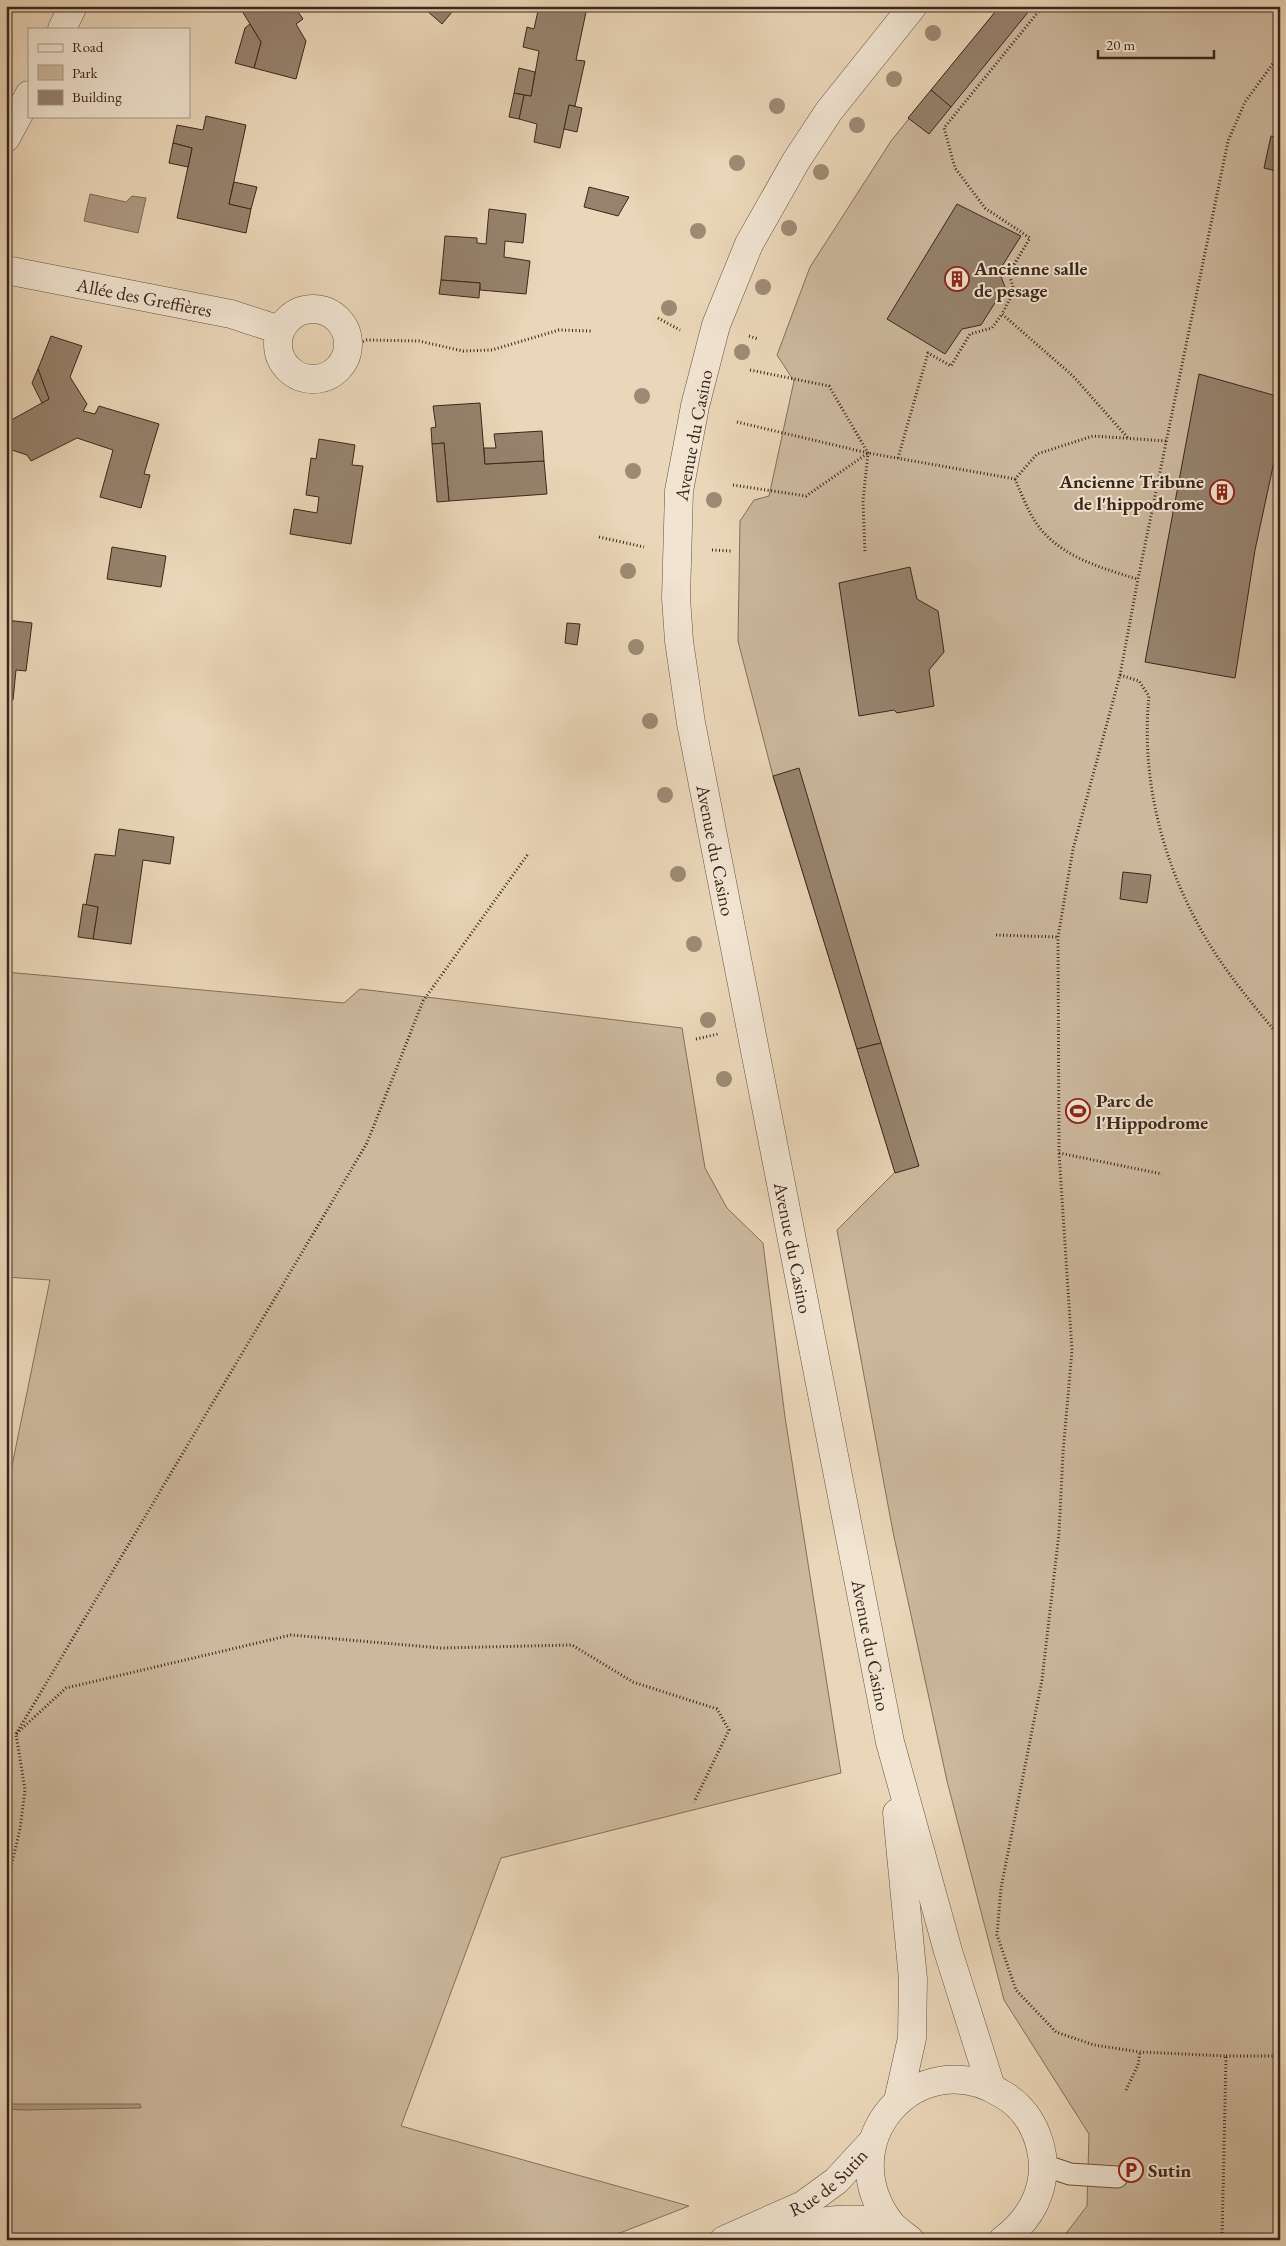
<svg xmlns="http://www.w3.org/2000/svg" width="1286" height="2246" viewBox="0 0 1286 2246" font-family="'EB Garamond',serif">
<style>
.green{fill:#ccb89d;stroke:#84705c}
.water{fill:#ae9a83;stroke:#806c5a}
.building{fill:#96826d;stroke:#3b271c}
.lines{fill:none;stroke-linecap:round;stroke-linejoin:round}
.service-casing{stroke:#675343;stroke-width:23}
.minor-casing{stroke:#675343;stroke-width:29}
.tertiary-casing{stroke:#675343;stroke-width:29}
.path{stroke:#3b271c;stroke-width:3;stroke-dasharray:1 2.5;stroke-linecap:butt}
.service{stroke:#f1e4d1;stroke-width:21}
.minor{stroke:#f1e4d1;stroke-width:28}
.tertiary{stroke:#f1e4d1;stroke-width:28}
.tree{fill:#9e8a74}
.labels{text-anchor:middle;stroke-width:4;stroke-linejoin:round;paint-order:stroke}
.poi-label{font-size:19px;font-weight:bold;fill:#3b271c;stroke:#f1e4d1;text-anchor:start}
.street-label{font-size:19px;fill:#3b271c;stroke:#f1e4d1}
</style>
<rect width="100%" height="100%" fill="#ead6b8"/>
<filter id="stains"><feTurbulence type="fractalNoise" baseFrequency=".004" numOctaves="4"/><feColorMatrix values="0 0 0 0 .2 0 0 0 0 .09 0 0 0 0 .02 0 0 0 .5 -.17"/></filter>
<radialGradient id="worn" r=".72"><stop offset=".6" stop-color="#630" stop-opacity="0"/><stop offset="1" stop-color="#630" stop-opacity=".3"/></radialGradient>
<g class="green">
<path d="M1000,6H1280V2240H1061L1087,2206L1089,2134L1004,2000L947,1781L893,1532L837,1230L895,1172L773,776L738,641L740,521L754,500L769,496L794,381L777,355L810,267L891,141Z"/>
<path d="M6,972L344,1003L360,989L682,1028L705,1168L727,1208L763,1243L785,1417L841,1773L501,1858L401,2126L689,2206L602,2240H6V1495L50,1280L6,1277Z"/>
</g>
<g class="water">
<path d="M90,194L126,202L132,196L146,198L138,233L84,221Z"/>
<path d="M6,2104H140L141,2108L24,2110L6,2109Z"/>
</g>
<g class="building">
<path d="M239,6H294L303,19L296,24L306,41L296,79L254,68L261,42Z"/>
<path d="M429,6H457L442,24L426,10Z"/>
<path d="M539,6H564L586,12L576,60L585,61L575,106L569,105L560,148L534,142L537,124L519,119L524,95L531,96L539,51L523,47L527,27L534,29Z"/>
<path d="M1000,6H1033L951,107L931,90Z"/>
<path d="M250,24L261,42L254,68L235,63L245,28Z"/>
<path d="M519,68L535,72L531,96L514,93Z"/>
<path d="M931,90L951,107L929,134L908,118Z"/>
<path d="M514,93L524,95L519,119L509,117Z"/>
<path d="M569,105L582,108L577,132L564,129Z"/>
<path d="M206,116L246,125L229,204L251,209L246,233L177,218L192,148L173,143L177,125L203,130Z"/>
<path d="M1271,136L1280,138V172L1264,168Z"/>
<path d="M173,143L192,148L188,167L169,163Z"/>
<path d="M234,182L257,187L251,209L229,204Z"/>
<path d="M589,187L629,197L618,216L584,207Z"/>
<path d="M957,204L1021,236L999,271L1005,287L981,325L962,329L945,354L887,319Z"/>
<path d="M489,209L526,214L523,243L505,241L504,257L530,261L526,294L480,290V283L441,280L445,236L477,238V243L486,244Z"/>
<path d="M441,280L480,283L479,298L439,294Z"/>
<path d="M51,336L82,346L70,377L87,404L83,411L95,414L99,406L159,424L144,474L150,475L141,508L100,497L113,450L77,438L31,461L27,455L9,449L10,430L6,423L49,399L38,369Z"/>
<path d="M38,369L49,399L42,403L32,383Z"/>
<path d="M1199,374L1280,397V434L1255,550L1235,678L1145,662Z"/>
<path d="M480,403L485,464L544,461L547,494L449,501L444,443L432,444L431,428L436,427L433,406Z"/>
<path d="M542,431L544,461L485,464L484,448H496L494,434Z"/>
<path d="M319,439L355,445L352,465L363,466L351,544L290,534L294,509L317,513L319,497L306,495L311,458L316,459Z"/>
<path d="M444,443L449,501L437,502L432,444Z"/>
<path d="M112,547L166,556L161,587L107,579Z"/>
<path d="M910,567L917,599L938,611L944,652L929,670L934,706L897,713L894,710L859,716L839,583Z"/>
<path d="M6,620L32,623L26,671L16,670L13,700L6,707Z"/>
<path d="M567,623L580,624L577,645L565,643Z"/>
<path d="M799,768L881,1043L857,1049L773,776Z"/>
<path d="M119,829L174,837L170,864L143,860L131,944L93,939L98,907L86,905L95,854L115,856Z"/>
<path d="M1123,872L1151,875L1147,903L1120,899Z"/>
<path d="M83,904L98,907L93,939L78,937Z"/>
<path d="M881,1043L919,1166L895,1173L857,1049Z"/>
</g>
<g class="lines">
<defs>
<path id="service" d="M1043,2165L1070,2174L1117,2177"/>
<g id="minor">
<path d="M62,29L73,6"/>
<path d="M6,138L29,95"/>
<path id="s1" d="M6,270L231,314L280,330"/>
<circle cx="313" cy="344" r="35"/>
<path d="M769,2234C814,2222 845,2214 891,2224"/>
<path id="s2" d="M724,2240L803,2205L836,2181L872,2142"/>
</g>
<g id="tertiary">
<path id="s3" d="M913,6L829,111L796,161L749,244L716,325L695,406L679,491L676,598L679,641L691,723L890,1742L948,1951L991,2087"/>
<path d="M897,1813L913,1979L912,2038L898,2101"/>
<path d="M910,2240C904,2235 895,2229 890,2223C829,2141 918,2042 1002,2094C1025,2107 1038,2130 1042,2155C1047,2190 1030,2220 1003,2240"/>
</g>
</defs>
<use href="#service" class="service-casing"/>
<use href="#minor" class="minor-casing"/>
<use href="#tertiary" class="tertiary-casing"/>
<g class="path">
<path d="M1043,6L944,128L955,168L985,208L1030,238L1009,273L1014,291L1002,314L1073,376L1128,438"/>
<path d="M658,318L680,330"/>
<path d="M749,336L758,339"/>
<path d="M350,347L367,340L419,341L463,351L492,350L559,330L591,331"/>
<path d="M750,370L829,386L868,453L863,501L865,553"/>
<path d="M737,422L868,453L1015,479L1037,454L1093,436L1167,441"/>
<path d="M898,458L928,353L951,366L970,334L992,328L1002,314"/>
<path d="M1015,479C1023,497 1030,518 1044,533C1068,559 1105,569 1137,579"/>
<path d="M733,485L806,496L868,453"/>
<path d="M599,537L644,547"/>
<path d="M712,550L731,551"/>
<path d="M1120,675L1139,681L1149,696C1140,785 1166,877 1215,953C1234,982 1257,1010 1280,1037"/>
<path d="M996,935L1058,937"/>
<path d="M696,1039L718,1034"/>
<path d="M1059,1153L1162,1174"/>
<path d="M16,1734L367,1143L423,1001L528,854"/>
<path d="M6,1888L20,1829L25,1790L16,1734L66,1688L291,1635L441,1648L572,1645L633,1682L717,1709L729,1730L694,1802"/>
<path d="M1226,2056H1280"/>
<path d="M1126,2090L1138,2065L1140,2052"/>
<path d="M1222,2240L1226,2056L1140,2052L1094,2045L1056,2032L1016,1990L997,1935L1001,1888L1042,1680L1059,1533L1063,1453L1072,1350L1059,1153L1058,937L1073,849L1120,675L1138,579L1228,141L1245,102L1280,54"/>
</g>
<use href="#service" class="service"/>
<use href="#minor" class="minor"/>
<use href="#tertiary" class="tertiary"/>
</g>
<g class="tree">
<circle cx="933" cy="33" r="8"/>
<circle cx="894" cy="79" r="8"/>
<circle cx="777" cy="106" r="8"/>
<circle cx="857" cy="125" r="8"/>
<circle cx="737" cy="163" r="8"/>
<circle cx="821" cy="172" r="8"/>
<circle cx="789" cy="228" r="8"/>
<circle cx="698" cy="231" r="8"/>
<circle cx="763" cy="287" r="8"/>
<circle cx="669" cy="308" r="8"/>
<circle cx="742" cy="352" r="8"/>
<circle cx="642" cy="396" r="8"/>
<circle cx="633" cy="471" r="8"/>
<circle cx="714" cy="500" r="8"/>
<circle cx="628" cy="571" r="8"/>
<circle cx="636" cy="647" r="8"/>
<circle cx="650" cy="721" r="8"/>
<circle cx="665" cy="795" r="8"/>
<circle cx="678" cy="874" r="8"/>
<circle cx="694" cy="944" r="8"/>
<circle cx="708" cy="1020" r="8"/>
<circle cx="724" cy="1079" r="8"/>
</g>
<defs>
<symbol id="building-ring" viewBox="-11 -11 22 22"><circle r="9.5" fill="#f1e4d1" stroke="#8f2418" stroke-width="1.5"/><path d="M-4-6H4V6H1V3H-1V6H-4ZM-2.5-4.3h1.7v1.8h-1.7ZM.8-4.3h1.7v1.8H.8ZM-2.5-1h1.7V.8h-1.7ZM.8-1h1.7V.8H.8Z" fill="#8f2418"/></symbol>
<symbol id="stadium-ring" viewBox="-11 -11 22 22"><circle r="9.5" fill="#f1e4d1" stroke="#8f2418" stroke-width="1.5"/><path d="M0-5a6.5 5 0 1 0 0 10a6.5 5 0 1 0 0-10ZM-3.5-1.8h7v3.6h-7Z" fill="#8f2418"/></symbol>
<symbol id="parking-ring" viewBox="-11 -11 22 22"><circle r="9.5" fill="#f1e4d1" stroke="#8f2418" stroke-width="1.5"/><path d="M-3.5-5.5H1a3.5 3.5 0 0 1 0 7H-1V5.5H-3.5ZM-1-3.4V-.6H.8a1.4 1.4 0 0 0 0-2.8Z" fill="#8f2418"/></symbol>
</defs>
<g fill-rule="evenodd">
<use href="#building-ring" x="943" y="265" width="28" height="28"/>
<use href="#building-ring" x="1208" y="478" width="28" height="28"/>
<use href="#stadium-ring" x="1064" y="1097" width="28" height="28"/>
<use href="#parking-ring" x="1117" y="2156" width="28" height="28"/>
</g>
<g class="labels">
<g class="poi-label">
<text x="974" y="275">Ancienne salle<tspan x="974" dy="22">de pesage</tspan></text>
<text x="1204" y="488" text-anchor="end">Ancienne Tribune<tspan x="1204" dy="22">de l'hippodrome</tspan></text>
<text x="1096" y="1107">Parc de<tspan x="1096" dy="22">l'Hippodrome</tspan></text>
<text x="1148" y="2177">Sutin</text>
</g>
<g class="street-label">
<text dy="7" stroke="none"><textPath href="#s1" startOffset="141">Allée des Greffières</textPath></text>
<text transform="translate(693 435) rotate(-79)" y="7">Avenue du Casino</text>
<text dy="7" stroke="none"><textPath href="#s3" startOffset="910">Avenue du Casino</textPath></text>
<text dy="7" stroke="none"><textPath href="#s3" startOffset="1315">Avenue du Casino</textPath></text>
<text dy="7" stroke="none"><textPath href="#s3" startOffset="1720">Avenue du Casino</textPath></text>
<text dy="7" stroke="none"><textPath href="#s2" startOffset="120">Rue de Sutin</textPath></text>
</g>
</g>
<rect width="1286" height="2246" fill="none" stroke="#ead6b8" stroke-width="25"/>
<rect x="8" y="8" width="1271" height="2231" fill="none" stroke="#3b271c" stroke-width="2.5"/>
<rect x="12" y="12" width="1261" height="2221" fill="none" stroke="#3b271c"/>
<rect x="28" y="28" width="162" height="90" fill="#f1e4d1" stroke="#a89889"/>
<rect x="38" y="44" width="25" height="8" fill="#f1e4d1" stroke="#a89889"/>
<text x="72" y="52" font-size="15" fill="#3b271c">Road</text>
<rect x="38" y="65" width="25" height="15" fill="#ccb89d" stroke="#a89889"/>
<text x="72" y="78" font-size="15" fill="#3b271c">Park</text>
<rect x="38" y="90" width="25" height="15" fill="#96826d" stroke="#a89889"/>
<text x="72" y="102" font-size="15" fill="#3b271c">Building</text>
<path d="M1098 50v8h116v-8" fill="none" stroke="#3b271c" stroke-width="2.5"/>
<text x="1106" y="50" font-size="15" fill="#3b271c" stroke="#f1e4d1" stroke-width="4" paint-order="stroke">20 m</text>
<rect width="100%" height="100%" filter="url(#stains)"/>
<rect width="100%" height="100%" fill="url(#worn)"/>
</svg>
